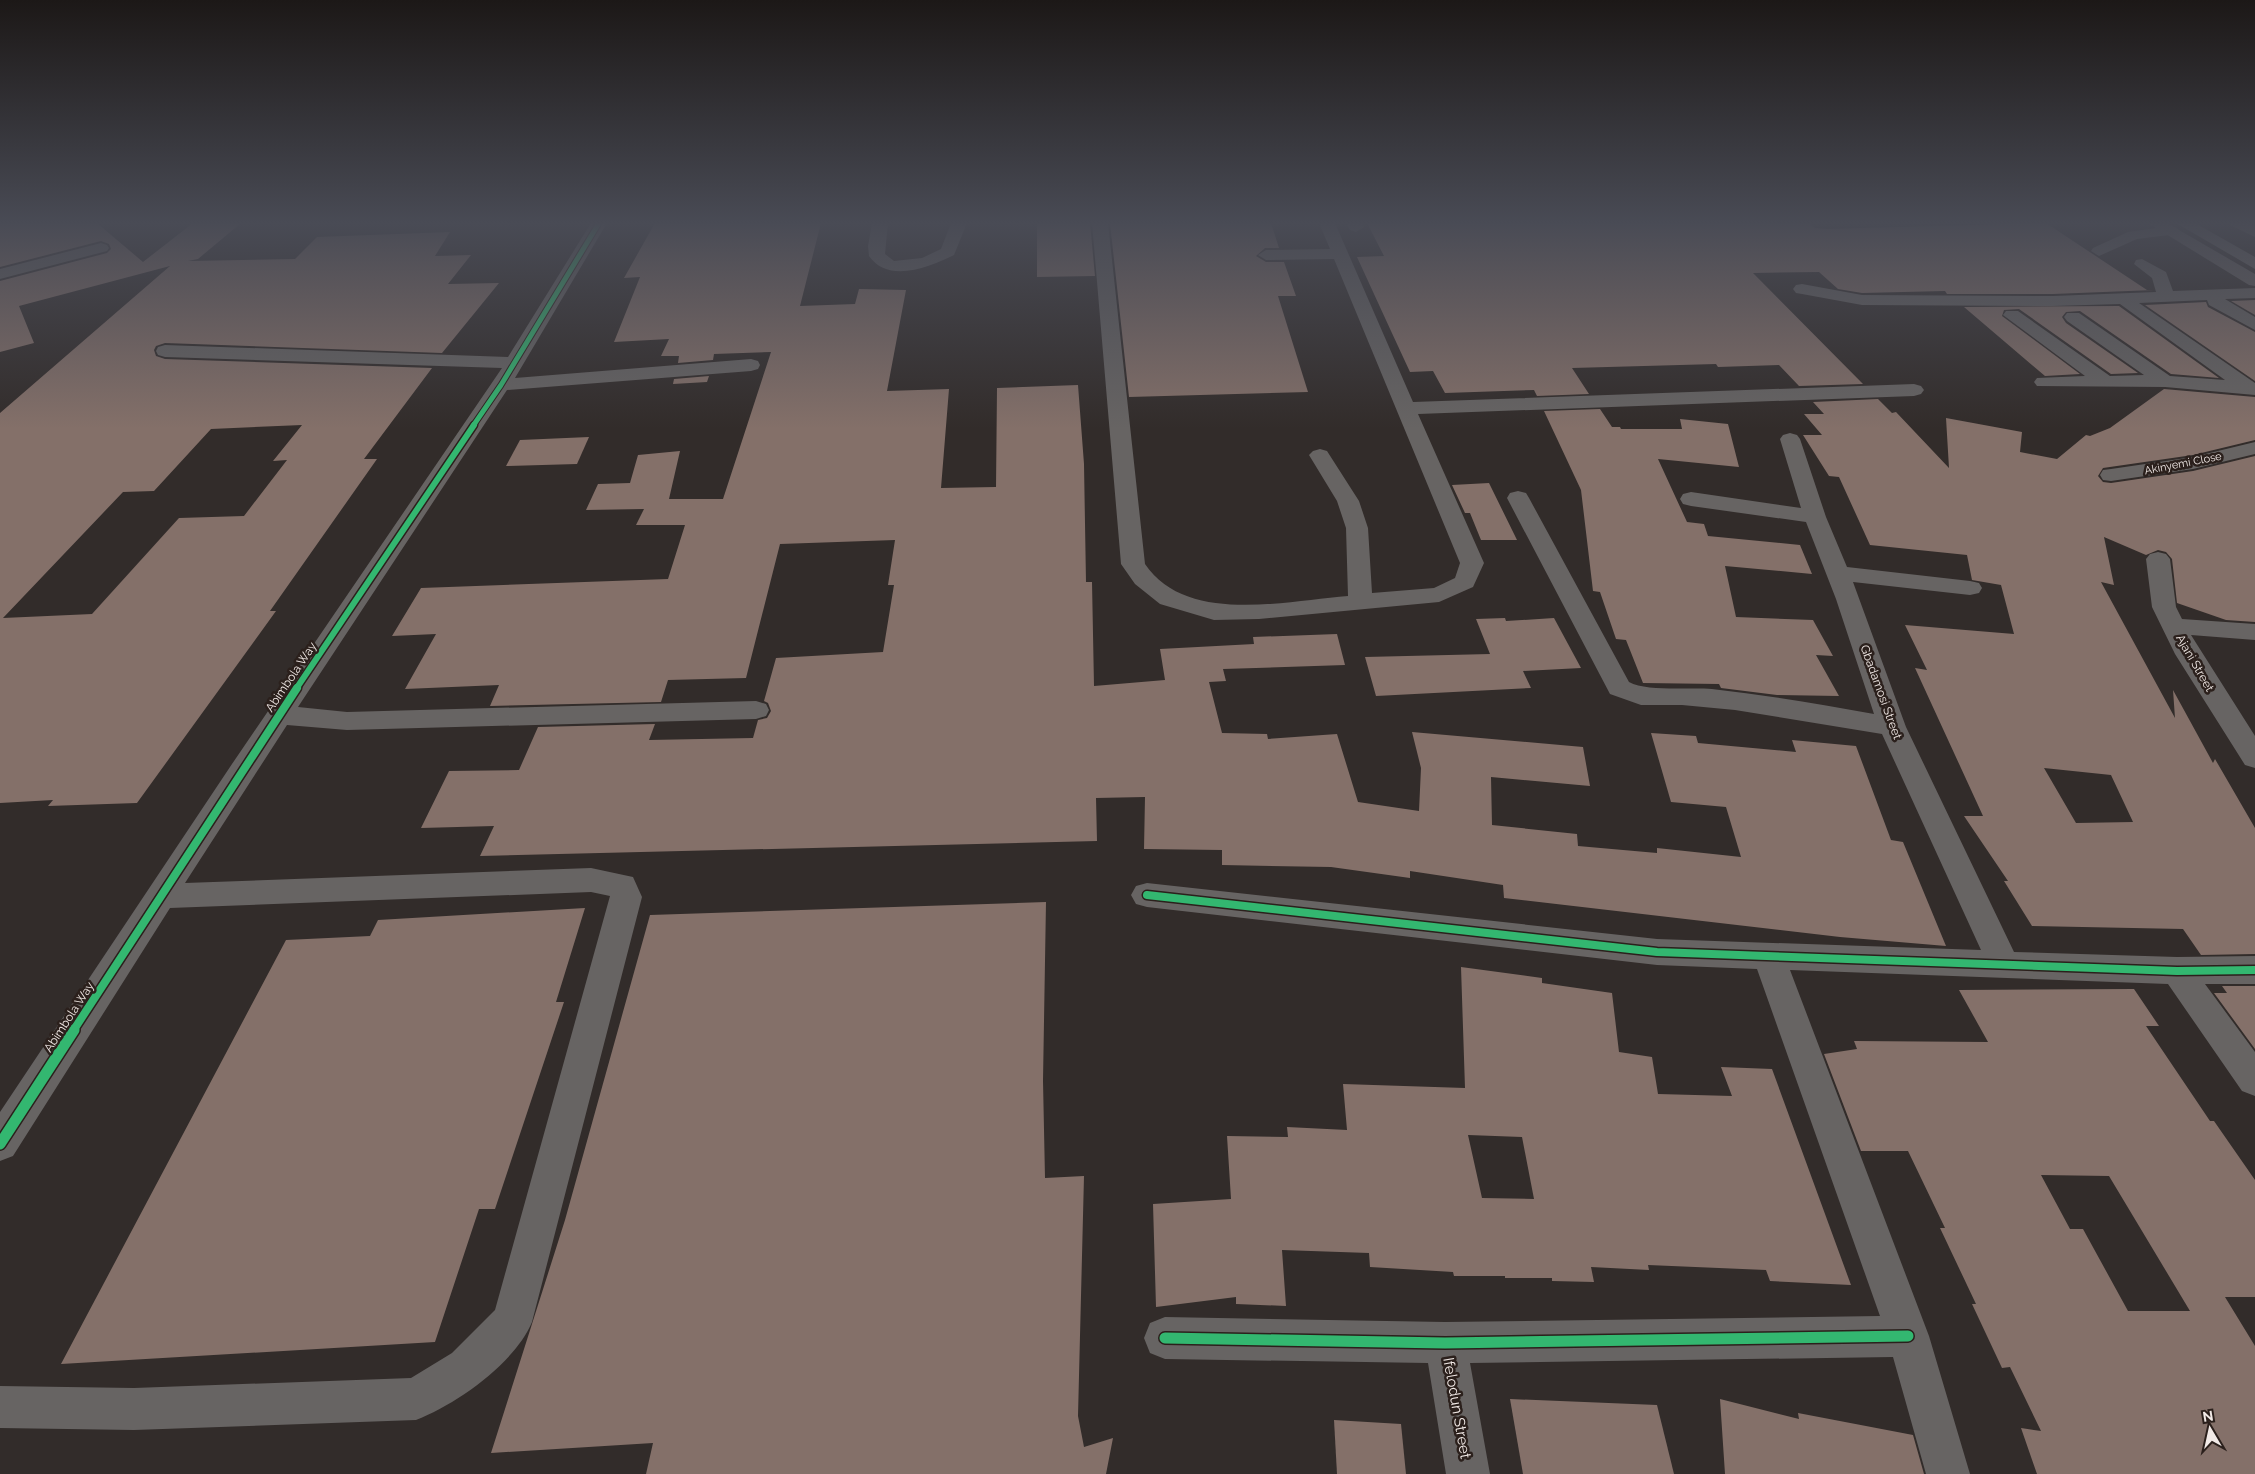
<svg xmlns="http://www.w3.org/2000/svg" width="2255" height="1474" viewBox="0 0 2255 1474" font-family="Raleway,sans-serif">
<style>
.building{fill:#847069;fill-rule:evenodd}
.lines{fill:none;stroke-linecap:round;stroke-linejoin:round}
.minor{fill:#676463;fill-rule:evenodd}
.major{fill:#696463;fill-rule:evenodd}
.highway{fill:#6e6b6a;fill-rule:evenodd}
.cycleway-far3-casing{stroke:#2b201c;stroke-width:7}
.cycleway-far2-casing{stroke:#2b201c;stroke-width:9}
.cycleway-far1-casing{stroke:#2b201c;stroke-width:11}
.cycleway-casing{stroke:#2b201c;stroke-width:14}
.cycleway-far3{stroke:#33b770;stroke-width:5}
.cycleway-far2{stroke:#33b770;stroke-width:6}
.cycleway-far1{stroke:#33b770;stroke-width:8}
.cycleway{stroke:#33b770;stroke-width:11}
.labels{text-anchor:middle;stroke-width:5;stroke-linejoin:round;paint-order:stroke}
.far-street-label{font-size:11px;fill:#f2eae7;stroke:#2b201c}
.street-label{font-size:12px;fill:#f2eae7;stroke:#2b201c}
.near-street-label{font-size:15px;fill:#f2eae7;stroke:#2b201c}
</style>
<rect width="100%" height="100%" fill="#322c2a"/>
<g class="building">
<path d="M0,223H97L143,262L193,223H241L198,259L188,261L295,259L317,237L450,232L435,256L471,255L448,284L499,283L442,353L165,343L156,346L154,350L156,356L165,359L432,368L364,459H377L270,611H276L137,803L48,806L53,800L0,803V413L170,266L19,306L34,343L0,352V281L107,253L111,249L109,244L101,241L0,267ZM302,425L273,461L287,460L244,516L179,518L92,614L3,618L123,492L154,491L211,429Z"/>
<path d="M655,223H821L800,306L855,304L859,289L906,290L887,391L949,389L941,488L996,487L997,388L1078,385L1084,464L1086,582H1092L1094,686L1165,680L1160,649L1254,644L1253,637L1337,634L1345,665L1223,669L1226,681L1209,682L1222,733L1267,734L1268,739L1337,734L1358,802L1419,811L1421,768L1412,732L1583,747L1590,786L1491,777L1492,825L1577,834L1578,846L1657,853V848L1741,857L1726,807L1671,802L1651,733L1696,736L1698,743L1796,752L1792,740L1856,746L1891,840L1903,842L1946,946L1840,937L1504,898L1503,885L1410,871V878L1331,867L1222,865V850L1144,849L1145,797L1096,798L1097,841L480,856L494,826L421,828L449,771L519,770L538,727L655,724L649,740L753,738L758,720L767,718L771,711L768,703L764,701L776,658L883,652L894,585H888L895,540L780,544L746,678L668,680L661,702L490,706L499,685L405,689L436,634L392,636L421,588L668,579L685,525H636L644,509L586,510L598,484L630,483L638,455L680,451L669,499H723L771,352L714,354L713,360L678,363L679,356H661L669,339L614,342L640,277L624,278Z"/>
<path d="M1037,223H1090L1095,276L1037,277Z"/>
<path d="M1110,223H1271L1279,248H1265L1256,256L1266,262H1284L1296,296H1278L1308,392L1129,397Z"/>
<path d="M1367,223H1809L1815,228L1827,229L2046,223L2147,290H2154L2053,294H1947L1945,291L1862,293L1838,289L1819,272L1753,273L1863,384L1799,386L1779,365L1718,367L1716,364L1572,368L1589,394L1537,396L1534,390L1445,393L1433,371L1410,372L1391,331L1357,257L1384,256Z"/>
<path d="M2255,300V315L2231,301Z"/>
<path d="M2206,302L2208,307L2255,332V381L2145,305Z"/>
<path d="M2119,306L2219,378L2171,374L2080,311L2066,312L2062,317L2066,323L2138,373L2111,374L2019,309L2004,310L2002,316L2080,374L2045,376L1964,307Z"/>
<path d="M709,376L707,382L673,384L674,379Z"/>
<path d="M2164,389L2255,397V440L2193,455L2103,468L2098,476L2103,482L2111,483L2193,471L2255,456V622L2226,620L2177,603L2172,559L2166,552L2158,550L2146,555L2104,537L2114,585L2101,582L2175,718L2173,690L2213,763L2215,759L2255,828V954L2201,955L2183,929L2032,926L2004,881H2008L1964,816H1983L1915,668L1927,670L1905,625L2014,634L2001,585L1972,580L1967,555L1870,545L1839,477L1829,476L1803,435H1822L1804,414H1824L1813,402L1878,399L1892,413L1896,412L1949,468L1946,418L2022,432L2020,452L2057,459L2086,435L2090,436L2110,428ZM2044,768L2111,775L2133,822L2076,823Z"/>
<path d="M1600,409L1612,427H1620L1621,429H1682L1680,419L1728,424L1739,467L1658,459L1687,522L1704,524L1708,536L1800,545L1812,574L1725,566L1736,617L1813,620L1833,656L1816,655L1839,696L1777,695L1721,688L1719,684L1643,683L1626,640L1616,639L1600,592L1593,591L1581,490L1544,411Z"/>
<path d="M589,437L577,464L506,466L520,440Z"/>
<path d="M1489,483L1517,540H1481L1470,513H1465L1452,485Z"/>
<path d="M1505,618L1506,621L1554,618L1581,668L1523,671L1531,688L1376,696L1365,657L1490,654L1476,619Z"/>
<path d="M1046,902L1043,1081L1045,1178L1084,1176L1078,1416L1084,1447L1113,1438L1106,1474H646L653,1443L491,1453L565,1220L650,915Z"/>
<path d="M585,908L556,1002H564L495,1209H479L435,1342L61,1364L286,940L370,936L378,920Z"/>
<path d="M1461,967L1542,978V983L1612,993L1619,1052L1652,1057L1658,1094L1732,1096L1721,1067L1772,1069L1851,1285L1770,1281L1766,1270L1648,1265L1649,1270L1591,1267L1594,1282L1552,1281V1278H1505V1276H1454L1453,1272L1370,1267L1369,1253L1282,1250L1286,1306L1236,1304V1297L1156,1307L1153,1204L1231,1199L1227,1136L1288,1137L1287,1127L1347,1130L1343,1084L1465,1088ZM1468,1135L1522,1137L1534,1199L1482,1198Z"/>
<path d="M2222,986H2255V1049L2214,993H2227Z"/>
<path d="M2134,989L2159,1026H2146L2210,1121H2214L2255,1180V1297H2225L2255,1346V1474H2037L2021,1428L2041,1431L2010,1367L2002,1368L1972,1304H1976L1940,1228H1945L1908,1151H1861L1824,1054L1857,1049L1854,1041L1988,1042L1959,990ZM2041,1175L2109,1176L2190,1311H2128L2083,1229H2070Z"/>
<path d="M1510,1399L1657,1405L1674,1474H1523Z"/>
<path d="M1720,1399L1799,1419L1798,1413L1913,1435L1924,1474H1725Z"/>
<path d="M1334,1420L1401,1424L1406,1474H1337Z"/>
</g>
<g class="lines">
<g class="minor">
<path d="M591,223H607L515,378L751,359L758,361L760,365L758,369L751,371L507,390L298,707L347,712L756,701L766,704L769,710L766,716L756,719L347,730L287,725L185,883L591,868L633,877L642,897L532,1322C515,1363 457,1404 416,1420L134,1430L0,1428V1386L134,1388L411,1378L452,1353L495,1310L610,896L591,892L170,908L13,1156L0,1161V1112L232,764L502,368L165,357L158,355L156,351L158,347L165,345L508,357Z"/>
<path d="M872,223H888L885,254L894,261L922,258L941,249L951,223H967L954,255C930,267 888,284 869,256L868,246Z"/>
<path d="M1092,223H1108L1145,564C1186,625 1285,601 1348,596L1346,528L1337,501L1309,455L1313,451L1320,449L1327,451L1359,501L1368,528L1372,593L1434,588L1455,578L1460,563L1334,259L1266,260L1258,255L1266,250L1330,249L1319,223H1335L1413,402L1914,384L1921,386L1924,390L1921,394L1914,396L1418,414L1484,563L1473,587L1439,602L1259,619L1214,620L1160,604L1135,584L1121,564Z"/>
<path d="M1346,223H1362L1364,227L1356,232L1350,230Z"/>
<path d="M2171,226L2177,228L2179,231L2177,234L2137,239L2099,256L2091,251L2093,248L2128,232Z"/>
<path d="M101,243L107,245L109,248L107,251L0,279V269Z"/>
<path d="M2142,259L2166,272L2173,291L2255,288V298L2225,299L2255,317V330L2209,305L2207,300L2139,303L2255,383V395L2165,387L2037,386L2034,382L2037,378L2085,376L2003,315L2006,311H2018L2110,376L2144,375L2067,321L2064,317L2067,313H2079L2170,376L2225,380L2120,304L2053,306L1862,305L1802,294L1796,293L1793,289L1796,285L1802,284L1862,295L2053,296L2156,292L2152,278L2134,264L2136,260Z"/>
<path d="M1790,433L1797,435L1800,439L1826,517L1847,567L1970,581L1979,583L1982,588L1979,593L1970,595L1853,582L1906,727L2014,952L2177,957L2255,956V984H2205L2255,1052V1096L2242,1091L2168,984L1790,970L1929,1336L1970,1474H1926L1893,1357L1470,1363L1490,1474H1446L1428,1363L1165,1359L1150,1353L1144,1338L1150,1323L1165,1317L1445,1322L1880,1316L1757,969L1657,965L1147,907L1136,904L1131,895L1136,886L1147,883L1657,939L1981,950L1882,734L1735,710L1682,705H1641L1610,694L1507,498L1510,493L1518,491L1526,493L1529,498L1629,682C1647,692 1689,687 1712,689C1766,695 1820,704 1874,714L1836,599L1806,522L1691,506L1683,504L1680,499L1683,494L1691,492L1801,508L1780,439L1783,435Z"/>
<path d="M2255,442V454L2193,469L2111,481L2103,480L2100,475L2103,470L2111,469L2193,457Z"/>
<path d="M2158,552L2166,554L2170,559L2176,607L2182,619L2255,624V640L2191,635L2255,736V768L2245,765L2175,654L2152,607L2146,559L2150,554Z"/>
</g>
<g class="major">
<path d="M2148,223H2167L2255,274V286L2249,285Z"/>
<path d="M2230,223H2249L2255,226V237L2232,226Z"/>
</g>
<path class="highway" d="M2176,223H2195L2255,257V269Z"/>
<defs>
<path id="cycleway-far3" d="M473,426L501,385L599,223"/>
<path id="cycleway-far2" d="M296,689L474,425"/>
<g id="cycleway-far1">
<path d="M1147,895L1657,952L2177,971L2255,970"/>
<path d="M73,1031L297,688"/>
</g>
<g id="cycleway">
<path d="M0,1144L74,1030"/>
<path d="M1165,1338L1445,1343L1908,1336"/>
</g>
</defs>
<use href="#cycleway-far3" class="cycleway-far3-casing"/>
<use href="#cycleway-far2" class="cycleway-far2-casing"/>
<use href="#cycleway-far1" class="cycleway-far1-casing"/>
<use href="#cycleway" class="cycleway-casing"/>
<use href="#cycleway-far3" class="cycleway-far3"/>
<use href="#cycleway-far2" class="cycleway-far2"/>
<use href="#cycleway-far1" class="cycleway-far1"/>
<use href="#cycleway" class="cycleway"/>
</g>
<linearGradient id="sky" x2="0" y2="1"><stop stop-color="#1c1817"/><stop offset="0.52" stop-color="#494b55"/><stop offset="1" stop-color="#494b55" stop-opacity="0"/></linearGradient>
<rect width="2255" height="429" fill="url(#sky)"/>
<g class="labels">
<g class="far-street-label">
<text transform="translate(2183 463) rotate(-11)" y="4">Akinyemi Close</text>
</g>
<g class="street-label">
<text transform="translate(2195 663) rotate(60)" y="4">Ajani Street</text>
<text transform="translate(291 677) rotate(-56)" y="4">Abimbola Way</text>
<text transform="translate(1881 692) rotate(70)" y="4">Gbadamosi Street</text>
<text transform="translate(69 1017) rotate(-57)" y="4">Abimbola Way</text>
</g>
<g class="near-street-label">
<text transform="translate(1457 1408) rotate(80)" y="5">Ifelodun Street</text>
</g>
</g>
<g transform="translate(2210 1429) rotate(351)" stroke="#2b201c" stroke-width="4" paint-order="stroke">
<path d="M0-4L9 19L0 12L-9 19Z" fill="#f2eae7"/>
<text y="-8" font-size="14" font-weight="bold" text-anchor="middle" fill="#f2eae7">N</text>
</g>
</svg>
